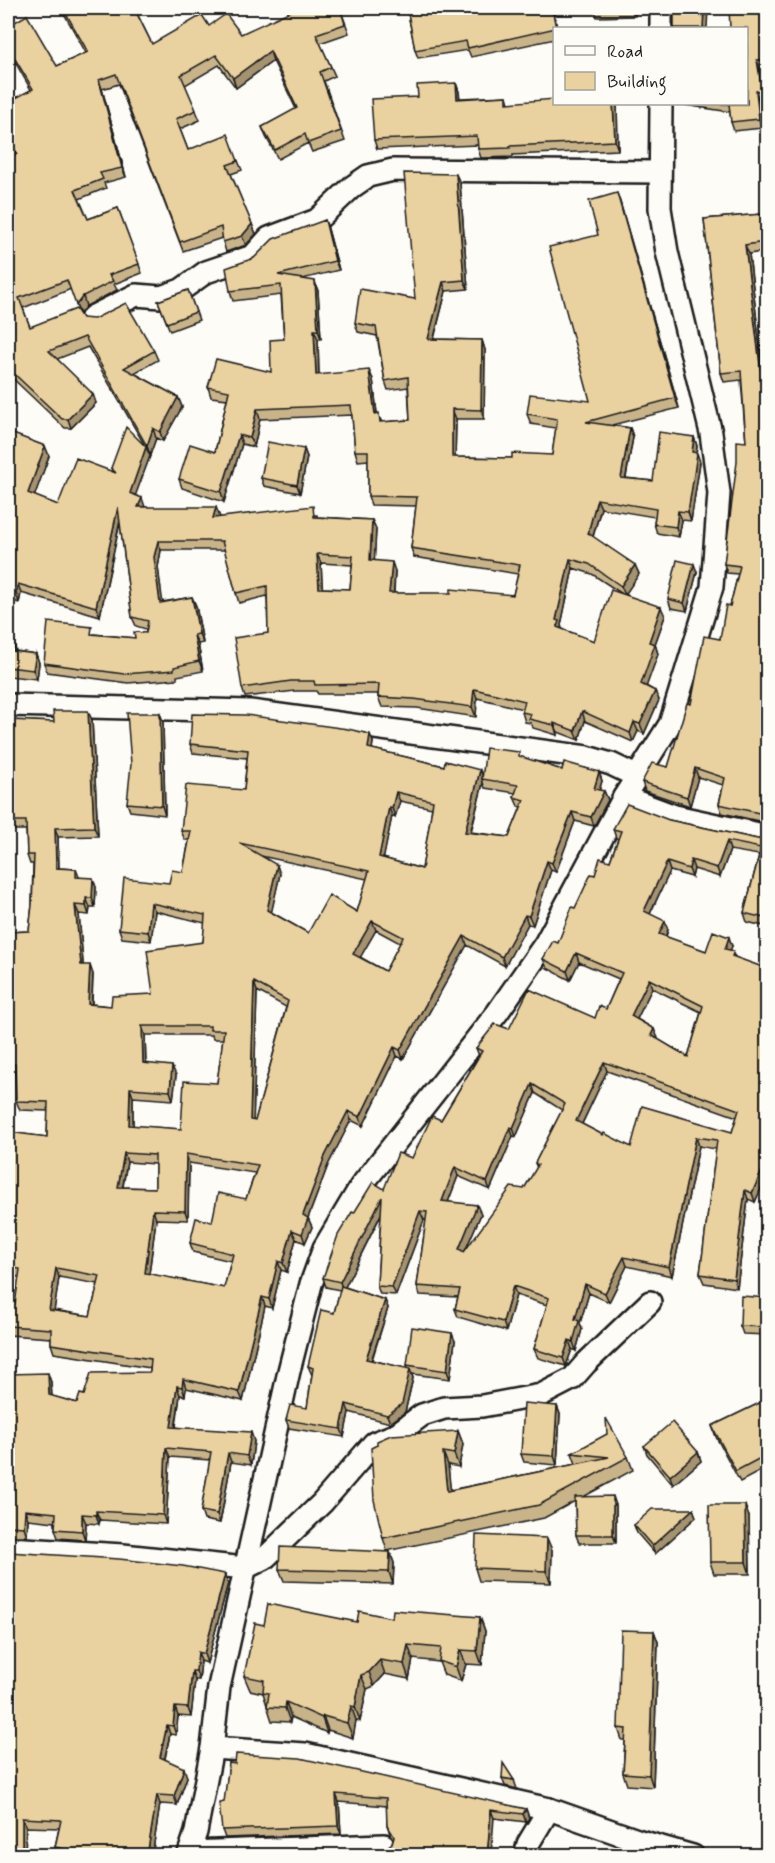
<svg xmlns="http://www.w3.org/2000/svg" width="775" height="1863" viewBox="0 0 775 1863" font-family="Mynerve,sans-serif">
<style>
.lines{fill:none;stroke-linecap:round;stroke-linejoin:round}
.minor-casing{stroke:#1c1c1c;stroke-width:26}
.minor{stroke:#fdfcf7;stroke-width:21}
.wall{fill:#c9b48a;stroke:#1c1c1c;stroke-width:1.5;fill-rule:evenodd}
.shaded-wall{fill:#a49270;stroke:#1c1c1c;stroke-width:1.5}
.building{fill:#ead1a0;stroke:#1c1c1c;stroke-width:1.5;fill-rule:evenodd}
</style>
<rect width="100%" height="100%" fill="#fdfcf7"/>
<filter id="ink" filterUnits="userSpaceOnUse"><feTurbulence type="fractalNoise" baseFrequency=".0167" numOctaves="2"/><feDisplacementMap in="SourceGraphic" scale="12" xChannelSelector="R" yChannelSelector="G"/><feConvolveMatrix kernelMatrix="1 2 1 2 8 2 1 2 1" color-interpolation-filters="sRGB"/></filter>
<g filter="url(#ink)">
<g class="lines">
<defs>
<g id="minor">
<path d="M661,8V28"/>
<path d="M92,317L136,295L161,297L181,290L206,272L253,256L269,238L317,220L352,187L368,176L393,170L660,172"/>
<path d="M8,705L250,711L587,757L611,764L636,776"/>
<path d="M624,797L675,816L768,836"/>
<path d="M8,1548L123,1555L245,1568L265,1558L322,1503L374,1443L395,1435L422,1415L444,1408L482,1406L541,1395L572,1379L586,1363L650,1302"/>
<path d="M212,1748L305,1754L443,1785L549,1809L637,1840L693,1856"/>
<path d="M190,1852L384,1845"/>
<path d="M188,1856L196,1832L212,1748L219,1687L289,1371L311,1284L324,1248L361,1186L497,1013L545,944L624,797L670,724L712,587L719,493L711,433L667,252L660,208L661,104"/>
<path d="M525,1856L528,1844L549,1809"/>
</g>
</defs>
<use href="#minor" class="minor-casing"/>
<use href="#minor" class="minor"/>
</g>
<g class="wall">
<path d="M61,8H140L136,11L152,44L209,26L241,34L340,8L349,33L320,43L335,76L324,81L345,141L312,152L308,143L278,159L266,137L262,127L296,109L273,61L236,88L219,65L185,85L200,120L180,129L188,150L238,161L242,170L231,174L256,234L246,245L226,252L222,238L183,251L119,84L102,89L126,177L104,183L106,188L79,199L88,219L118,208L142,273L114,284L117,290L86,306L80,314L71,289L23,308L30,327L82,318L154,351L158,360L134,373L178,397L182,407L163,441L156,438L150,455L148,452L150,456L135,495L145,507L220,517V518L317,515V517L372,520L376,529L374,560L395,571L394,593L513,595L518,574L414,557L411,548L416,506L371,505L368,496V460L358,461L355,451L352,415L260,419L254,447L242,444L224,502L182,488L179,479L215,452L227,399L211,397L208,387L271,372L284,339L281,295L233,301L230,291L254,258L325,220L328,229L339,270L302,279L318,291L321,339H318L319,375L373,379L377,413L382,422L410,420L408,387L388,390L385,381L377,336L358,332L355,323L415,299L460,183L468,289L446,291L434,339L482,340L485,350L484,419H456L455,457L512,458L552,455L556,428L531,424L527,414L590,401L598,235L620,202L679,408L612,425L630,428L633,437L626,478L653,481L694,437L697,446L696,453L700,462L691,521L682,520L679,537L657,533L654,524L655,517L601,508L593,537L635,565L639,574L625,594L665,616L655,644L658,654L646,686L655,691L659,700L644,734L638,731L633,742L585,721L579,740L558,732L557,735L533,728L531,723L525,722L522,712L523,709L477,698L476,717L417,708L382,707L378,697V694H318L316,691H295L245,697L242,688L268,633L267,596L239,603L236,593L225,550H161L158,567L162,602L192,597L196,606L203,643L198,644L203,671L177,676V679L128,683L47,672L44,663L94,634L135,638L146,633V629L136,626L132,617L120,523L100,616L21,593L19,603L13,601L10,641L16,651L36,654L39,663L37,679L8,676V680V427L10,433L45,446L49,456L34,496L58,505L112,471L111,468L144,444L88,347L57,359L96,403L71,428H65L8,374V266L12,264V258L8,247V158L16,155L8,138V102L31,90L15,62L8,66V26L57,66L86,53ZM321,563L352,565L350,589L322,588ZM573,568L592,574L621,593L594,641L562,629L561,625Z"/>
<path d="M407,8H553L557,28H555V39L471,57L468,50L418,58L415,50Z"/>
<path d="M594,8H635V16L597,17Z"/>
<path d="M768,8V68L760,69L765,100H759L762,128L734,131L731,122L730,112L678,104H747Z"/>
<path d="M456,83L459,92L460,98L507,96L509,103L617,104L618,150L513,155V157L481,158L478,149V145L377,149L374,140Z"/>
<path d="M762,214L765,223L768,251L749,254L765,389H768V823L722,813L719,804L723,785L698,777L690,806L645,791L642,782L668,767L691,704L720,639L730,606L738,574L727,573L724,564L746,442L741,380L724,382L721,373L704,219Z"/>
<path d="M188,290L199,320L170,331L158,301Z"/>
<path d="M304,449L307,457L300,493L264,486L261,478Z"/>
<path d="M697,572L687,611L671,608L668,599Z"/>
<path d="M160,713L163,722L165,815L130,811L127,803Z"/>
<path d="M8,720L54,722L92,720L98,836L58,837L59,868L76,869L79,877L96,887L95,907H90L89,915L79,914L83,965L93,974L92,1004L111,1006L153,994L203,942L205,923L155,911L151,941L122,938L119,929L183,872L189,840H185L181,831L244,790L247,758L193,753L190,744L373,742L372,749L482,775L521,757L562,770L599,772L602,781L599,790L604,791L608,800L594,826L575,821L556,872L551,870L533,925L528,924L505,966L467,945L403,1059L397,1056L363,1126L351,1120L328,1165L308,1218L312,1227L305,1243L296,1239L287,1272L281,1270L272,1308L265,1306L243,1401L186,1388L185,1396L180,1395L176,1427L254,1441L251,1465L231,1462L220,1523L204,1520L201,1511L210,1460L170,1457L166,1524L100,1520L99,1524L86,1523L85,1540L58,1538L55,1529V1522L28,1519L27,1536H8V1374L51,1382L52,1396L77,1403L84,1395L150,1372V1368L54,1353L51,1344V1338L8,1335V1303L15,1304L19,1277L8,1276V1132L47,1137L48,1111L20,1110L16,1101L15,1073L8,1074V932L29,931L32,905L33,864H30L27,855L26,830H8ZM483,783L485,788L516,793L514,797L518,806L521,807L509,837L471,832ZM400,801L432,808L422,869L383,858L392,816L395,817ZM261,856L367,879L357,912L308,933L271,912L280,874ZM376,930L400,943L385,971L360,957ZM257,991L286,1007L255,1121H253ZM145,1035H212L213,1039H223L217,1083L181,1129L133,1126V1097L173,1100L176,1075L146,1063ZM127,1162L155,1164V1188L123,1187ZM189,1163L255,1173L246,1199L212,1222L190,1243L193,1252L231,1261L224,1288L149,1274L156,1219L188,1220ZM59,1277L98,1284L90,1316L54,1310Z"/>
<path d="M669,820L762,840L768,838V927L747,922L744,913L759,855L730,850L720,877L694,869L692,877L670,871L650,914L668,930L666,937L706,951L732,946L730,950L736,958L768,969V1173L755,1202L748,1199L737,1288L704,1283L700,1274L716,1149L699,1146L672,1276L627,1266L609,1302L589,1293L580,1323L582,1329L576,1351L572,1349L566,1366L538,1358L534,1349L547,1305L516,1295L506,1331L458,1317L455,1309L458,1297L420,1295L417,1286L426,1220H424L396,1295L380,1294L377,1286L381,1215L345,1287L385,1300L388,1308L372,1360L408,1369L407,1365L455,1341L450,1379L412,1374L413,1378L405,1412L390,1423L349,1412L344,1437L289,1428L286,1420L307,1408L312,1375L308,1366L334,1313L340,1290L326,1287L323,1278L354,1213L384,1189L412,1158L441,1120L479,1056L476,1048L509,1029L595,1018L606,1009L619,979L579,962L570,980L547,968L543,959L558,943L575,908L595,875L610,861L618,839L616,838L613,829ZM652,988L701,1012L688,1057L657,1039L654,1029L637,1019ZM607,1071L737,1117L732,1132L631,1147L603,1135L582,1124ZM535,1093L562,1110L535,1163L537,1168L524,1189L465,1251L481,1214L448,1202L458,1176L490,1190L513,1136L516,1137Z"/>
<path d="M768,1298V1335L743,1334L740,1326Z"/>
<path d="M768,1399V1467L740,1482L716,1437L712,1426Z"/>
<path d="M557,1406L560,1414L557,1465L524,1462L521,1454Z"/>
<path d="M458,1431L463,1444L459,1467L448,1465L450,1490L576,1464L572,1453L628,1457L633,1470L583,1497L616,1505V1543H579L576,1535L575,1501L544,1518L387,1551L383,1538Z"/>
<path d="M644,1446L698,1452L701,1461L673,1485L647,1454Z"/>
<path d="M693,1509L696,1517L655,1554L637,1533L634,1525Z"/>
<path d="M749,1517L750,1574H714L710,1562Z"/>
<path d="M552,1550L551,1583L479,1581L475,1568Z"/>
<path d="M8,1552L225,1574L228,1583L207,1663L201,1661L199,1680H195L191,1717L178,1716L176,1735L170,1734L165,1759L187,1777L177,1805L160,1804L152,1856H58L55,1847L59,1828L26,1827L25,1850L47,1851L49,1856H8Z"/>
<path d="M390,1552L394,1563L393,1584L284,1581L279,1569Z"/>
<path d="M480,1617L485,1631L482,1665L466,1664L461,1681L444,1675L439,1662L413,1659L409,1679L385,1674L374,1686L367,1689L360,1721L356,1720L353,1738L328,1730L327,1733L291,1717L290,1722L272,1721L263,1693L250,1690L244,1676L264,1625L357,1622L392,1618Z"/>
<path d="M654,1631L658,1642L653,1787L627,1785L623,1773L625,1740H622L618,1728Z"/>
<path d="M229,1763L526,1809L529,1818L526,1822L494,1818L392,1843L393,1839L390,1834L387,1825V1806L339,1802L341,1834L225,1838L222,1830Z"/>
<path d="M502,1778L514,1780L517,1789L505,1786Z"/>
</g>
<g class="shaded-wall">
<path d="M552,8H553L557,28H556Z"/>
<path d="M704,8H708L707,28H703Z"/>
<path d="M270,51L273,61L236,88L233,78Z"/>
<path d="M757,60L760,69L765,100L762,91Z"/>
<path d="M99,80L102,89L126,177L122,168Z"/>
<path d="M456,83L459,92L460,108L457,99Z"/>
<path d="M756,91L759,100L762,128L759,119Z"/>
<path d="M613,104H617L618,150L615,141Z"/>
<path d="M456,174L460,183L468,289L464,280Z"/>
<path d="M617,193L620,202L679,408L675,398Z"/>
<path d="M762,214L765,223L768,250L765,242Z"/>
<path d="M325,220L328,229L339,270L335,261Z"/>
<path d="M252,224L256,234L246,245L242,236Z"/>
<path d="M745,245L749,254L766,398L763,389Z"/>
<path d="M315,281L318,291L321,339L318,330Z"/>
<path d="M443,282L446,291L431,349L428,339Z"/>
<path d="M83,296L86,306L80,314L76,305Z"/>
<path d="M314,330L318,339L319,385L316,375Z"/>
<path d="M482,340L485,350L484,419L481,410Z"/>
<path d="M369,370L373,379L378,423L375,414Z"/>
<path d="M93,394L96,403L71,428L68,419Z"/>
<path d="M178,397L182,407L163,441L160,432Z"/>
<path d="M257,409L260,419L254,447L250,438Z"/>
<path d="M452,409L456,419L455,466L452,457Z"/>
<path d="M153,428L156,438L150,455L147,446Z"/>
<path d="M630,428L633,437L624,487L621,478Z"/>
<path d="M768,433V470L766,465Z"/>
<path d="M239,435L242,444L224,502L221,492Z"/>
<path d="M694,437L697,446L695,461L692,452Z"/>
<path d="M45,446L49,456L32,503L28,493Z"/>
<path d="M146,447L150,456L133,502L130,493Z"/>
<path d="M304,449L307,457L300,493L297,485Z"/>
<path d="M697,453L700,462L691,521L688,512Z"/>
<path d="M142,498L145,507H138Z"/>
<path d="M597,499L601,508L591,543L588,533Z"/>
<path d="M118,507L121,516L100,616L96,607Z"/>
<path d="M216,507L220,517L216,528L213,518Z"/>
<path d="M678,511L682,520L679,537L676,527Z"/>
<path d="M372,520L376,529L374,569L370,560Z"/>
<path d="M158,541L161,550L158,567L164,612L160,603L154,557Z"/>
<path d="M317,554L321,563L323,597L319,588Z"/>
<path d="M570,559L573,568L561,625L562,630L557,627L556,620Z"/>
<path d="M392,562L395,571L393,603L389,593Z"/>
<path d="M694,564L697,572L687,611L684,603Z"/>
<path d="M635,565L639,574L625,595L621,586Z"/>
<path d="M18,584L21,593L19,603L16,593Z"/>
<path d="M10,592L13,601L10,650L8,645V621Z"/>
<path d="M192,597L196,606L203,643L199,634Z"/>
<path d="M661,607L665,616L655,644L658,654L644,693L641,684L649,642Z"/>
<path d="M194,635L198,644L203,671L199,661Z"/>
<path d="M13,641L16,651V660L13,651Z"/>
<path d="M36,654L39,663L37,679L33,670Z"/>
<path d="M474,689L477,698L476,717L472,707Z"/>
<path d="M655,691L659,700L644,734L640,724Z"/>
<path d="M88,711L92,720L98,836L94,827Z"/>
<path d="M582,711L585,721L579,740L575,731Z"/>
<path d="M160,713L163,722L165,815L162,806Z"/>
<path d="M634,722L638,731L633,742L630,733Z"/>
<path d="M554,723L558,732L557,735L554,725Z"/>
<path d="M370,734L373,742L371,757L368,748Z"/>
<path d="M695,768L698,777L690,806L687,797Z"/>
<path d="M480,770L484,779H482L483,783L468,841L465,832Z"/>
<path d="M599,772L602,781L597,798L594,789Z"/>
<path d="M604,791L608,800L594,826L591,817Z"/>
<path d="M396,792L400,801L395,817L392,808Z"/>
<path d="M389,807L392,816L382,866L379,857Z"/>
<path d="M572,812L575,821L556,872L552,863Z"/>
<path d="M55,828L58,837L59,877L56,868Z"/>
<path d="M727,841L730,850L720,877L717,868Z"/>
<path d="M691,860L694,869L692,877L689,869Z"/>
<path d="M547,861L551,870L533,925L529,916Z"/>
<path d="M667,862L670,871L647,920L644,911Z"/>
<path d="M277,865L280,874L270,919L267,910Z"/>
<path d="M93,878L96,887L95,907L92,898Z"/>
<path d="M86,898L90,907L89,915L86,906Z"/>
<path d="M151,903L155,911L151,941L148,932Z"/>
<path d="M75,905L79,914L84,974L81,965Z"/>
<path d="M525,915L528,924L505,966L502,957Z"/>
<path d="M372,921L376,930L357,963L353,954Z"/>
<path d="M665,921L668,930L662,943L659,934Z"/>
<path d="M464,936L467,945L403,1059L400,1050Z"/>
<path d="M729,937L732,946L728,957L725,949Z"/>
<path d="M576,953L579,962L570,980L567,971Z"/>
<path d="M90,965L93,974L91,1013L88,1004Z"/>
<path d="M649,979L652,988L634,1025L631,1016Z"/>
<path d="M254,982L257,991L253,1129L250,1120Z"/>
<path d="M142,1026L145,1035L146,1072L143,1063Z"/>
<path d="M654,1029L658,1038L654,1044L651,1035Z"/>
<path d="M394,1047L397,1056L363,1126L360,1117Z"/>
<path d="M604,1062L607,1071L579,1130L576,1121Z"/>
<path d="M172,1066L176,1075L173,1100L170,1091Z"/>
<path d="M532,1084L535,1093L516,1137L513,1128Z"/>
<path d="M130,1088L133,1097V1134L129,1125Z"/>
<path d="M8,1103L10,1110L9,1126L8,1121Z"/>
<path d="M348,1111L351,1120L328,1165L306,1223L308,1218L312,1227L305,1243L302,1234L303,1215L325,1156Z"/>
<path d="M510,1127L513,1136L490,1190L487,1182Z"/>
<path d="M696,1137L699,1146L672,1276L669,1267Z"/>
<path d="M124,1153L127,1162L121,1196L118,1187Z"/>
<path d="M186,1154L189,1163L188,1220L185,1211Z"/>
<path d="M768,1157V1173L755,1202L752,1193Z"/>
<path d="M455,1167L458,1176L445,1210L442,1201Z"/>
<path d="M745,1190L748,1199L737,1288L734,1279Z"/>
<path d="M382,1197L385,1206L343,1291L340,1282Z"/>
<path d="M477,1205L481,1214L462,1258L459,1249Z"/>
<path d="M153,1210L156,1219L148,1282L145,1273Z"/>
<path d="M420,1211L424,1220L396,1295L392,1287Z"/>
<path d="M292,1230L296,1239L287,1272L283,1263Z"/>
<path d="M624,1257L627,1266L609,1302L605,1293Z"/>
<path d="M278,1261L281,1270L272,1308L269,1299Z"/>
<path d="M56,1268L59,1277L53,1319L49,1310Z"/>
<path d="M585,1284L589,1293L580,1323L582,1329L576,1351L573,1342L575,1319Z"/>
<path d="M513,1286L516,1295L506,1331L503,1322Z"/>
<path d="M262,1297L265,1306L243,1401L239,1392Z"/>
<path d="M385,1300L388,1308L369,1367L366,1359Z"/>
<path d="M452,1333L455,1341L450,1379L447,1371Z"/>
<path d="M569,1340L572,1349L566,1366L563,1358Z"/>
<path d="M410,1369L413,1378L405,1412L390,1423L387,1415Z"/>
<path d="M48,1373L51,1382L52,1404L49,1395Z"/>
<path d="M183,1379L186,1388L185,1396L182,1387Z"/>
<path d="M177,1386L180,1395L174,1436L171,1427Z"/>
<path d="M346,1404L349,1412L344,1437L341,1429Z"/>
<path d="M557,1406L560,1414L557,1465L554,1456Z"/>
<path d="M458,1431L463,1444L459,1467L454,1454Z"/>
<path d="M251,1432L254,1441L251,1465L247,1456Z"/>
<path d="M166,1448L170,1457L166,1524L163,1515Z"/>
<path d="M443,1452L448,1465L452,1504L447,1491Z"/>
<path d="M698,1452L701,1461L673,1485L670,1476Z"/>
<path d="M228,1453L231,1462L220,1523L217,1514Z"/>
<path d="M613,1496L616,1505V1543L613,1535Z"/>
<path d="M745,1505L749,1517L750,1574L746,1562Z"/>
<path d="M693,1509L696,1517L655,1554L652,1546Z"/>
<path d="M25,1510L28,1519L27,1536L24,1527Z"/>
<path d="M96,1511L100,1520L99,1524L96,1515Z"/>
<path d="M82,1514L86,1523L85,1540L82,1531Z"/>
<path d="M547,1538L552,1550L551,1583L546,1571Z"/>
<path d="M390,1552L394,1563L393,1584L389,1572Z"/>
<path d="M225,1574L228,1583L207,1663L204,1654Z"/>
<path d="M480,1617L485,1631L482,1665L477,1651Z"/>
<path d="M654,1631L658,1642L653,1787L649,1775Z"/>
<path d="M408,1645L413,1659L409,1679L404,1664Z"/>
<path d="M460,1650L466,1664L461,1681L456,1667Z"/>
<path d="M198,1652L201,1661L199,1680L196,1671Z"/>
<path d="M380,1660L385,1674L374,1686L369,1672Z"/>
<path d="M192,1671L195,1680L191,1717L188,1708Z"/>
<path d="M361,1675L367,1689L360,1721L355,1707Z"/>
<path d="M286,1702L291,1717L290,1722L285,1708Z"/>
<path d="M351,1706L356,1720L353,1738L347,1723Z"/>
<path d="M175,1707L178,1716L176,1735L173,1726Z"/>
<path d="M323,1716L328,1730L327,1733L322,1718Z"/>
<path d="M167,1725L170,1734L163,1766L160,1757Z"/>
<path d="M184,1768L187,1777L177,1805L174,1796Z"/>
<path d="M336,1794L339,1802L341,1834L338,1826Z"/>
<path d="M157,1795L160,1804L152,1856H147Z"/>
<path d="M526,1809L529,1818L526,1822L523,1814Z"/>
<path d="M491,1810L494,1818L491,1856H487Z"/>
<path d="M22,1818L26,1827L25,1856L22,1850Z"/>
</g>
<g class="building">
<path d="M63,8H134L152,44L202,15L209,26L226,14L241,34L297,8H340L345,24L316,34L331,67L320,72L341,131L308,143L305,134L275,150L262,127L297,108L270,51L233,78L216,55L181,75L196,110L176,119L188,150L228,134L238,161L227,165L252,224L242,236L223,242L221,227L180,242L116,74L99,80L122,168L100,173L103,179L75,190L88,219L118,208L139,264L109,275L113,281L83,296L76,305L67,280L19,298L30,327L76,309L82,318L94,319L126,303L154,351L124,368L178,397L160,432L153,428L147,446L85,337L49,351L93,394L68,419H62L8,368V266L12,264L9,259L13,257L8,245V158L17,154L8,135V102L33,89L11,52L8,54V26L27,15L57,66L88,52Z"/>
<path d="M407,8H552L556,28L468,48L466,41L415,50Z"/>
<path d="M674,8H704L703,28H674Z"/>
<path d="M729,8H768V59L757,60L762,91H756L759,119L731,122L729,104H727H747V28H730Z"/>
<path d="M456,83L457,99L507,96V103L555,99V104H613L615,141L510,146V148L478,149L477,136L374,140L371,99L418,97L417,85Z"/>
<path d="M404,173L456,174L464,280L443,282L428,339L482,340L481,410L452,409V457L512,458V453L552,455L557,419L527,414L530,394L590,401L549,247L598,235L589,201L617,193L675,398L586,422L630,428L621,478L653,481L659,432L694,437L692,452L697,453L693,481L688,512L678,511L676,527L654,524L656,509L597,499L588,533L635,565L621,586L589,564L570,559L556,620L559,621L557,627L594,641L611,590L661,607L649,642L655,644L641,684L655,691L640,724L634,722L630,733L582,711L575,731L554,723V725L529,719L531,714L522,712L525,701L474,689L472,707L414,699L378,697L379,684L315,685L314,681H291L242,688L234,638L268,633L267,586L236,593L222,541H158L154,557L160,603L192,597L199,634L194,635L199,661L174,667V670L124,674L44,663L48,622L92,627L91,634L135,638L134,632L146,633L148,621L132,617L118,507L96,607L18,584L16,593L10,592L8,621V432L45,446L28,493L58,505L76,458L116,473L111,468L126,427L146,447L130,493L142,498L138,507H216L213,518L313,506L314,517L372,520L370,560L392,562L389,593H451V589L513,595L520,565L411,548L417,497L368,496V451H355L351,405L257,409L250,438L239,435L221,492L179,479L190,444L215,452L229,391L208,387L216,359L271,372L270,340L284,339L281,285L230,291L226,268L254,258L273,239L325,220L335,261L278,275L315,281L318,330H314L316,375L369,370L375,414L379,413L380,422L410,420L408,377L385,381L376,327L355,323L360,289L415,299ZM317,554L353,556L350,589L319,588Z"/>
<path d="M762,214L765,242L745,245L763,389H768V433L766,465L768,466V815L719,804L725,778L695,768L687,797L642,782L652,763L668,767L687,703L691,704L704,636L720,639L726,605L730,606L740,566L724,564L737,462V441L746,442L741,371L721,373L704,219Z"/>
<path d="M188,290L196,312L167,323L158,301Z"/>
<path d="M268,442L304,449L297,485L261,478Z"/>
<path d="M677,560L694,564L684,603L668,599Z"/>
<path d="M8,641H13V651L36,654L33,670L8,667Z"/>
<path d="M53,711H88L94,827L55,828L56,868L76,869V877L93,878L92,898H86V906L75,905L81,965H90L88,1004L111,1006L112,996L153,994L147,950L203,942L205,915L151,903L148,932L119,929L124,878L169,883L172,870L183,872L191,831H181L186,785L244,790L248,750L190,744L192,714L246,715L348,729L370,734L368,748L444,766L445,761L480,770L465,832L509,837L524,800L514,797L518,785L482,779L486,748L519,752V756L562,770L564,762L599,772L594,789L604,791L591,817L572,812L552,863L547,861L529,916L525,915L502,957L464,936L400,1050L394,1047L360,1117L348,1111L325,1156L303,1215L308,1218L302,1234L292,1230L283,1263L278,1261L269,1299L262,1297L239,1392L183,1379L182,1387L177,1386L171,1427L251,1432L247,1456L228,1453L217,1514L201,1511L211,1452L166,1448L163,1515L96,1511V1515L82,1514V1531L55,1529L56,1513L25,1510L24,1527L8,1526V1374L48,1373L49,1395L77,1403L80,1394L84,1395L91,1373L150,1372L151,1359L51,1344V1329L8,1326V1303L15,1304L20,1269L8,1267V1132L47,1137L48,1102L16,1101L15,1064L8,1065V932L29,931L32,905L34,855H27L26,821H8V720L54,722ZM396,792L433,801L422,869L379,857L389,807L392,808ZM239,843L369,871L357,912L329,895L308,933L267,910L277,865ZM372,921L403,937L385,971L353,954ZM254,982L288,1001L255,1121L250,1120ZM142,1026H210V1030H224L217,1083L184,1081L181,1129L129,1125L130,1088L170,1091L172,1066L143,1063ZM124,1153L155,1155V1188L118,1187ZM186,1154L258,1165L246,1199L218,1193L212,1222L196,1218L190,1243L233,1254L224,1288L145,1273L153,1210L185,1211ZM56,1268L100,1276L90,1316L49,1310Z"/>
<path d="M127,713H160L162,806L127,803L131,764Z"/>
<path d="M627,804L669,820L762,840L768,838V919L744,913L761,848L727,841L717,868L691,860L689,869L667,862L644,911L665,921L659,934L706,951L713,931L729,937L725,949L734,951L732,956L768,969V1157L752,1193L745,1190L734,1279L700,1274L717,1140L696,1137L669,1267L624,1257L605,1293L585,1284L575,1319L579,1321L573,1342L569,1340L563,1358L534,1349L549,1298L513,1286L503,1322L455,1309L460,1289L417,1286L427,1212L420,1211L392,1287L377,1286L382,1197L340,1282L323,1278L338,1235L352,1212L354,1213L373,1182L384,1189L398,1153L412,1158L432,1116L441,1120L482,1051L476,1048L495,1024L509,1029L529,989L595,1018L599,1006L606,1009L622,973L576,953L567,971L543,959L553,941L558,943L572,907L575,908L591,874L595,875L600,858L610,861L621,831L613,829ZM649,979L703,1006L688,1057L651,1035L654,1029L631,1016ZM604,1062L739,1110L732,1132L642,1106L631,1147L604,1133L603,1135L576,1121ZM532,1084L565,1104L535,1163L538,1165L524,1189L511,1187L464,1252L459,1249L477,1205L442,1201L455,1167L487,1182L510,1127L513,1128Z"/>
<path d="M341,1286L385,1300L366,1359L410,1369L402,1404L387,1415L346,1404L341,1429L286,1420L290,1405L307,1408L313,1368L308,1366L321,1310L334,1313Z"/>
<path d="M741,1296L768,1298V1327L740,1326Z"/>
<path d="M412,1327L452,1333L447,1371L407,1365Z"/>
<path d="M768,1399V1454L736,1471L712,1426Z"/>
<path d="M524,1403L557,1406L554,1456L521,1454Z"/>
<path d="M606,1418L628,1457L539,1505L383,1538L374,1500L371,1448L377,1445V1441L391,1435L458,1431L454,1454L443,1452L447,1491L609,1457L572,1453L607,1434Z"/>
<path d="M672,1422L698,1452L670,1476L644,1446Z"/>
<path d="M613,1496V1535H576L575,1497Z"/>
<path d="M709,1505H745L746,1562H710Z"/>
<path d="M652,1509H693L652,1546L634,1525Z"/>
<path d="M476,1535L547,1538L546,1571L475,1568Z"/>
<path d="M280,1547L390,1552L389,1572L279,1569Z"/>
<path d="M8,1552L119,1559L183,1566L225,1574L204,1654L198,1652L196,1671H192L188,1708L175,1707L173,1726L167,1725L160,1757L184,1768L174,1796L157,1795L147,1856H97L55,1847L61,1820L22,1818V1850L47,1851V1856H8Z"/>
<path d="M268,1604L357,1622L359,1611L392,1618L393,1610L480,1617L477,1651L460,1650L456,1667L439,1661L441,1648L408,1645L404,1664L380,1660L369,1672L361,1675L355,1707L351,1706L347,1723L323,1716L322,1718L286,1702L285,1708L267,1707L269,1693L263,1692L264,1680L244,1676L255,1623L264,1625Z"/>
<path d="M621,1630L654,1631L649,1775L623,1773L626,1729L618,1728Z"/>
<path d="M236,1754L300,1758L526,1809L523,1814L491,1810L487,1856H387L386,1848L392,1843L394,1836L387,1825L386,1798L336,1794L338,1826L222,1830L219,1803L224,1802L229,1763L235,1764Z"/>
<path d="M503,1763L514,1780L502,1778Z"/>
<path d="M344,1851V1856H214Z"/>
</g>
</g>
<rect width="775" height="1863" fill="none" stroke="#fdfcf7" stroke-width="30"/>
<rect x="15" y="15" width="745" height="1833" fill="none" stroke="#1c1c1c" stroke-width="2" filter="url(#ink)"/>
<rect x="553" y="27" width="195" height="78" fill="#fdfcf7" stroke="#a3a29f" stroke-width="1.5"/>
<rect x="565" y="46" width="30" height="9" fill="#fdfcf7" stroke="#a3a29f" stroke-width="1.5"/>
<text x="607" y="57" font-size="18" fill="#1c1c1c">Road</text>
<rect x="565" y="72" width="30" height="18" fill="#ead1a0" stroke="#a3a29f" stroke-width="1.5"/>
<text x="607" y="87" font-size="18" fill="#1c1c1c">Building</text>
</svg>
